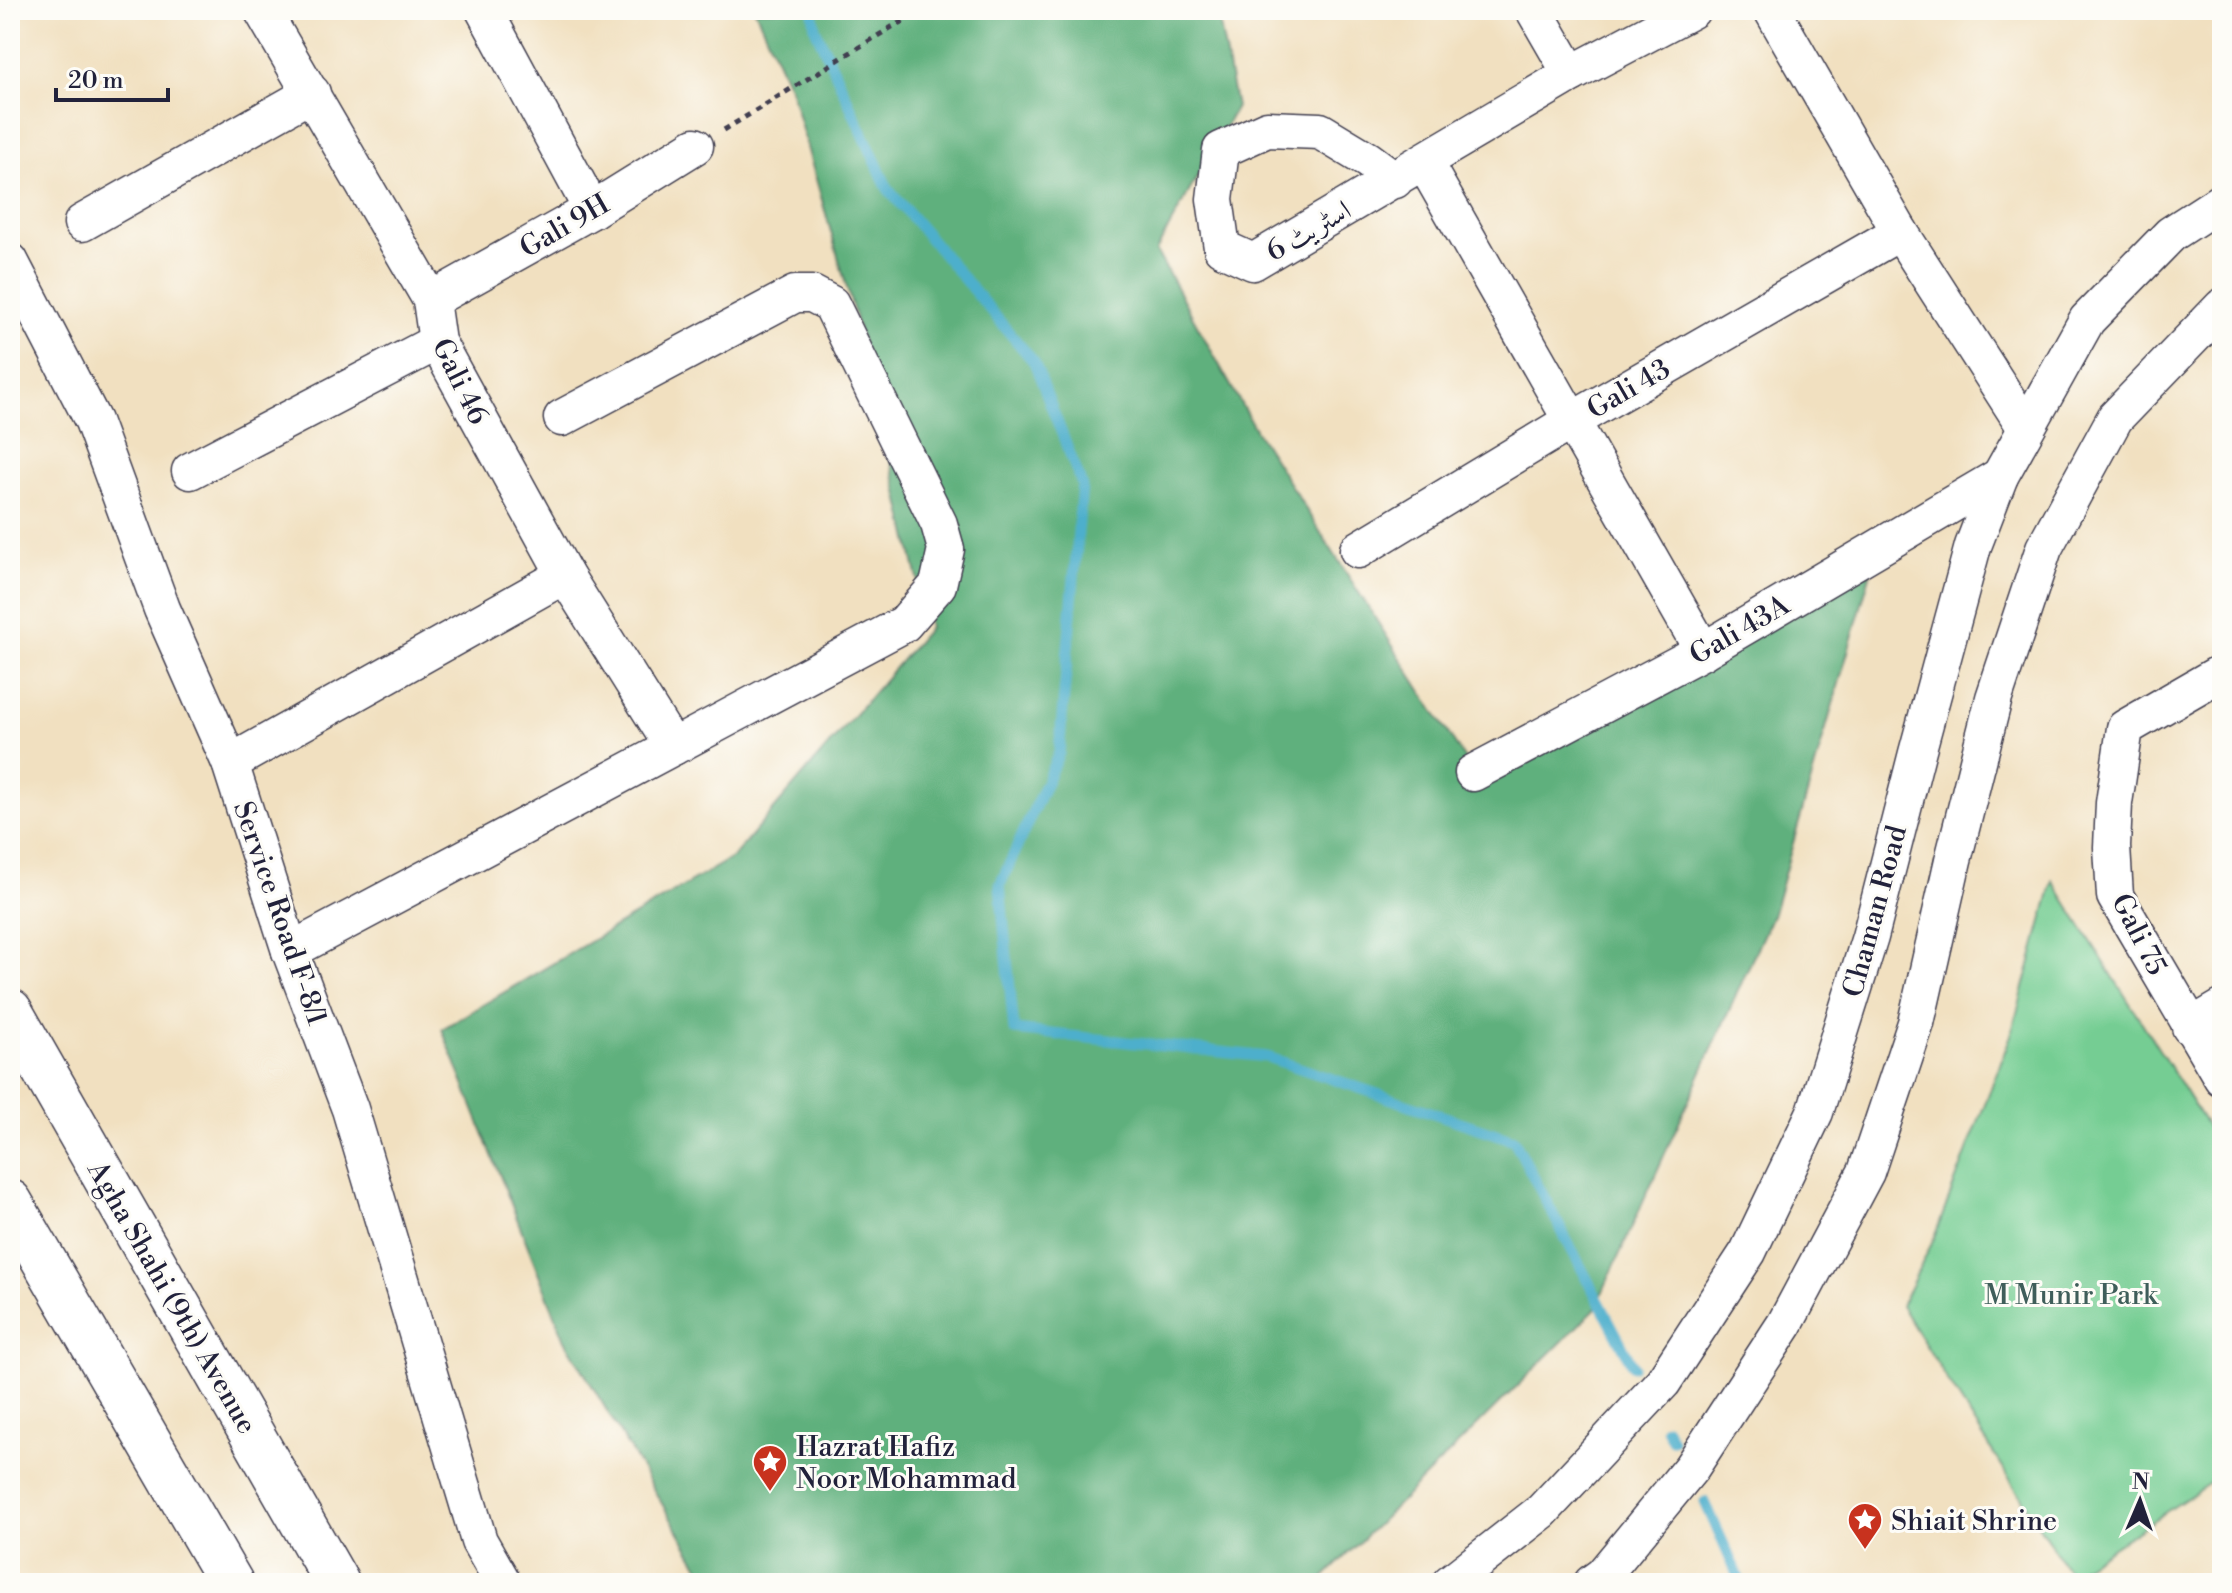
<svg xmlns="http://www.w3.org/2000/svg" width="2232" height="1593" viewBox="0 0 2232 1593" font-family="'Libre Bodoni',Amiri,serif">
<style>
.green{fill:#74cd93;stroke:#4b7867;stroke-width:2}
.forest{fill:#5fb07d;stroke:#40695c;stroke-width:2}
.lines{fill:none;stroke-linecap:round;stroke-linejoin:round}
.stream{stroke:#4dafcc;stroke-width:11}
.minor-casing{stroke:#413e4f;stroke-width:39}
.major-casing{stroke:#413e4f;stroke-width:47}
.path{stroke:#413e4f;stroke-width:5;stroke-dasharray:6 6;stroke-linecap:butt}
.minor{stroke:#fff;stroke-width:36}
.major{stroke:#fff;stroke-width:44}
.labels{text-anchor:middle;stroke-width:6;stroke-linejoin:round;paint-order:stroke}
.street-label{font-size:28px;fill:#22223b;stroke:#fdfcf7}
.park-label{font-size:28px;fill:#3f5e5a;stroke:#fdfcf7}
.poi-label{font-size:28px;fill:#22223b;stroke:#fdfcf7;text-anchor:start}
</style>
<rect width="100%" height="100%" fill="#fdfcf7"/>
<filter id="ink" filterUnits="userSpaceOnUse"><feTurbulence type="fractalNoise" baseFrequency=".0125" numOctaves="2"/><feDisplacementMap in="SourceGraphic" scale="16" xChannelSelector="R" yChannelSelector="G"/><feConvolveMatrix kernelMatrix="1 2 1 2 8 2 1 2 1" color-interpolation-filters="sRGB"/></filter>
<filter id="wash" filterUnits="userSpaceOnUse"><feTurbulence type="fractalNoise" baseFrequency=".006" numOctaves="4" result="noise"/><feDisplacementMap in="SourceGraphic" scale="32" xChannelSelector="R" yChannelSelector="G"/><feGaussianBlur stdDeviation="1.8" result="paint"/><feColorMatrix in="noise" values="0 0 0 0 0 0 0 0 0 0 0 0 0 0 0 0 0 1.4 0 .05"/><feComposite in="paint" operator="in"/></filter>
<g filter="url(#wash)">
<rect width="100%" height="100%" fill="#f1e0c0"/>
<path class="green" d="M2053,881L2222,1150V1475L2070,1575L1901,1306L1932,1243L2011,1035Z"/>
<path class="forest" d="M755,10H1217L1236,107L1156,251L1256,431L1473,772L1871,572L1773,913L1595,1309L1318,1583H709L565,1340L442,1029L733,857L929,628L871,373L791,91Z"/>
<g class="lines">
<g class="stream">
<path d="M813,10L815,28L888,189L1034,362L1082,485L1059,753L1000,885L1014,1030L1267,1057L1514,1140L1633,1366"/>
<path d="M1666,1428L1672,1440"/>
<path d="M1705,1502L1741,1583"/>
</g>
</g>
</g>
<g filter="url(#ink)">
<g class="lines">
<defs>
<g id="minor">
<path d="M262,10L431,300L437,342L565,575L673,747"/>
<path d="M484,10L592,210"/>
<path d="M1534,10L1571,74"/>
<path d="M1772,10L1900,232L2026,428"/>
<path d="M1424,162L1703,651"/>
<path d="M1395,180L1368,160L1320,131L1267,129L1221,150L1215,199L1222,248L1253,262L1571,74L1692,10"/>
<path d="M82,223L312,93"/>
<path d="M10,261L93,421L162,609L230,763L290,951L350,1109L479,1541L503,1583"/>
<path d="M431,300L592,210L695,146"/>
<path d="M190,471L437,342"/>
<path d="M1358,550L1573,420L1900,232"/>
<path d="M2222,672L2125,728L2114,803L2112,847L2115,896L2222,1078"/>
<path d="M230,763L565,575"/>
<path d="M1473,773L1703,651L2000,476"/>
<path d="M290,951L904,624L938,585L946,549L939,524L831,304L812,294H795L562,418"/>
<path d="M2190,1027L2222,1008"/>
<path d="M1450,1583L1542,1511L1663,1382L1748,1252L1815,1112L1870,937L1917,753L1973,546L2000,476L2087,320L2171,234L2222,201"/>
<path d="M1592,1583L1603,1575L1691,1468L1785,1324L1866,1172L1916,1023L1953,860L1994,698L2044,548L2115,418L2222,307"/>
</g>
<g id="major">
<path d="M10,1011L337,1583"/>
<path d="M10,1202L231,1583"/>
</g>
</defs>
<use href="#minor" class="minor-casing"/>
<use href="#major" class="major-casing"/>
<path class="path" d="M724,130L892,27L929,10"/>
<use href="#minor" class="minor"/>
<use href="#major" class="major"/>
</g>
</g>
<defs>
<symbol id="sight-pin" viewBox="-11 -11 22 30"><path d="M0 17L-7.5 6A9.5 9.5 0 1 1 7.5 6Z" fill="#c8321e" stroke="#fdfcf7"/><path d="M0-6L1.8-2.2L6-1.7L2.9 1.2L3.7 5.4L0 3.3L-3.7 5.4L-2.9 1.2L-6-1.7L-1.8-2.2Z" fill="#fff"/></symbol>
</defs>
<g fill-rule="evenodd">
<use href="#sight-pin" x="750" y="1442" width="40" height="54"/>
<use href="#sight-pin" x="1845" y="1500" width="40" height="54"/>
</g>
<g class="labels">
<g class="street-label">
<text transform="translate(564 225) rotate(-30)" y="10">Gali 9H</text>
<text transform="translate(1308 230) rotate(-30)" y="10">اسٹریٹ 6</text>
<text transform="translate(461 381) rotate(64)" y="10">Gali 46</text>
<text transform="translate(1628 388) rotate(-30)" y="10">Gali 43</text>
<text transform="translate(1739 629) rotate(-30)" y="10">Gali 43A</text>
<text transform="translate(1874 911) rotate(-75)" y="10">Chaman Road</text>
<text transform="translate(281 913) rotate(71)" y="10">Service Road F-8/1</text>
<text transform="translate(2140 934) rotate(63)" y="10">Gali 75</text>
<text transform="translate(173 1297) rotate(60)" y="10">Agha Shahi (9th) Avenue</text>
</g>
<g class="park-label">
<text x="2071" y="1304">M Munir Park</text>
</g>
<g class="poi-label">
<text x="796" y="1456">Hazrat Hafiz<tspan x="796" dy="32">Noor Mohammad</tspan></text>
<text x="1891" y="1530">Shiait Shrine</text>
</g>
</g>
<rect width="2232" height="1593" fill="none" stroke="#fdfcf7" stroke-width="40"/>
<g transform="translate(2140 1501) rotate(2)" stroke="#fdfcf7" stroke-width="6" paint-order="stroke">
<path d="M0-6L14 30L0 20L-14 30Z" fill="#22223b"/>
<text y="-12" font-size="22" font-weight="bold" text-anchor="middle" fill="#22223b">N</text>
</g>
<path d="M56 88v12h112v-12" fill="none" stroke="#22223b" stroke-width="4"/>
<text x="68" y="88" font-size="24" fill="#22223b" stroke="#fdfcf7" stroke-width="6" paint-order="stroke">20 m</text>
</svg>
